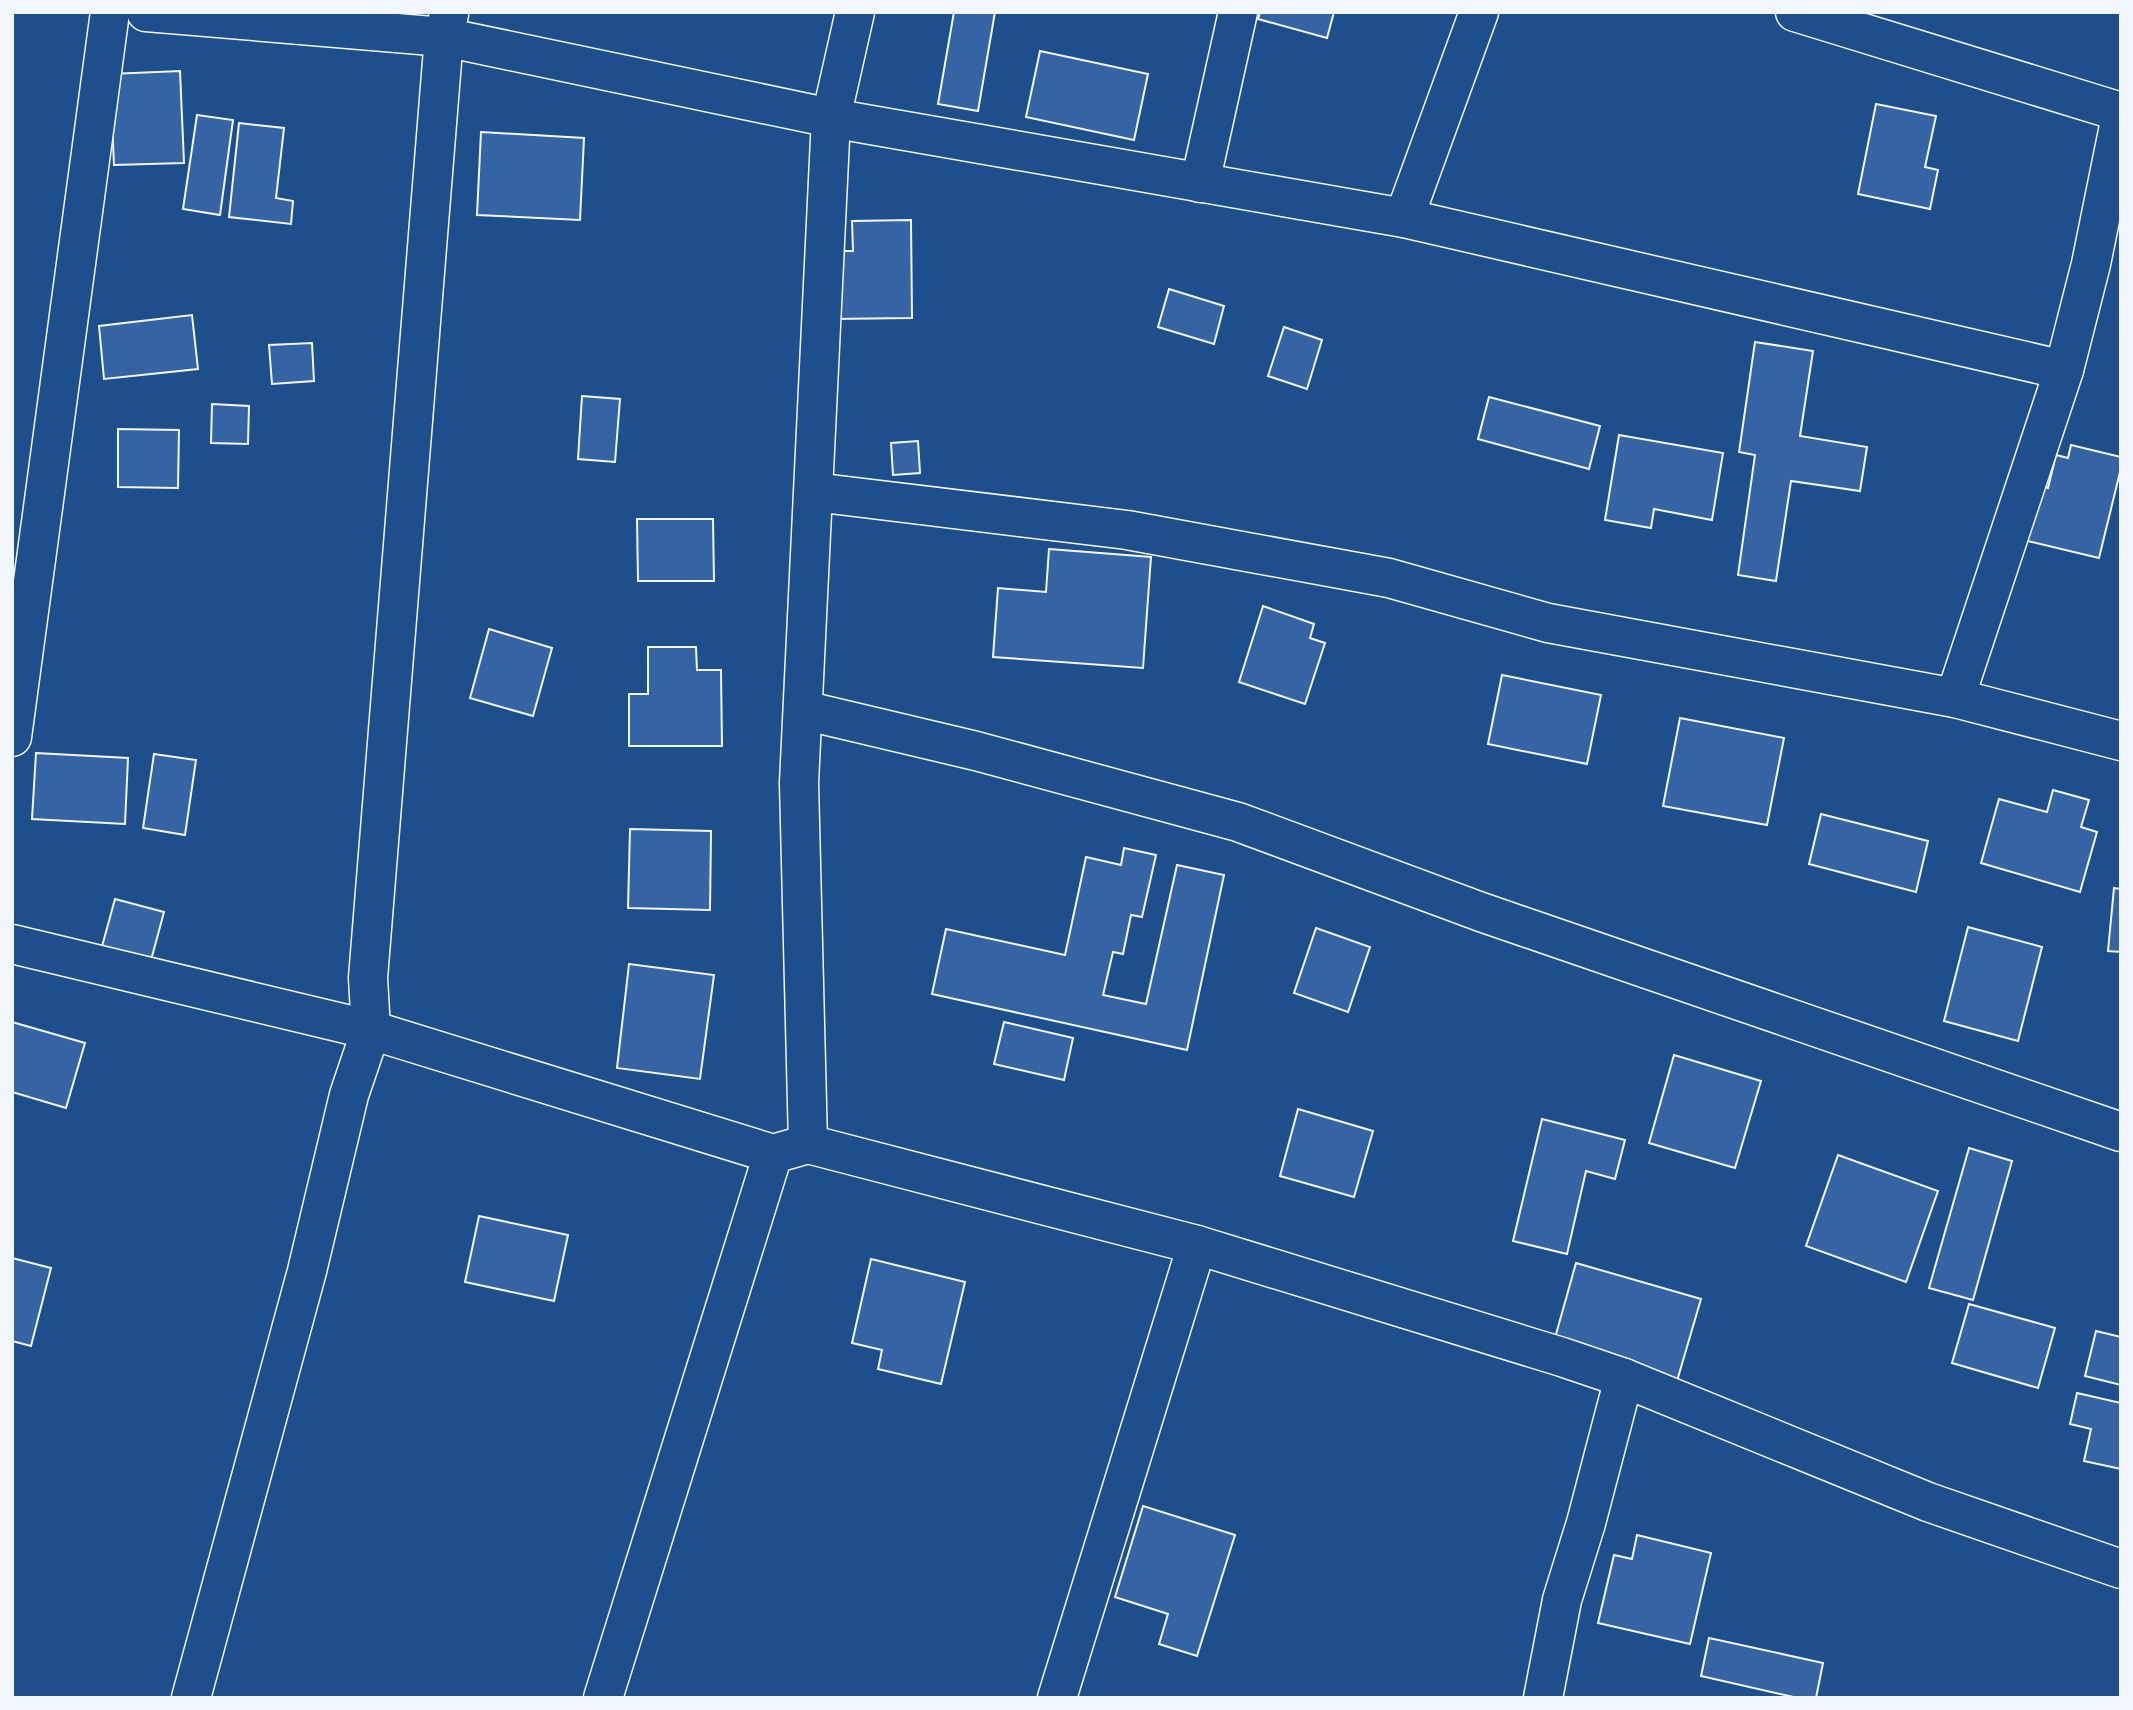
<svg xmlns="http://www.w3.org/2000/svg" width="2133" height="1710" viewBox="0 0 2133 1710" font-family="'Exo 2',sans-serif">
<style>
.building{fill:#3563a3;stroke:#f2f6ff;stroke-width:2}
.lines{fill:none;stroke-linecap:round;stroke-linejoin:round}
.minor-casing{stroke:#f2f6ff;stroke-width:41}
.minor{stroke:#1f4e8c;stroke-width:38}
</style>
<rect width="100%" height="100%" fill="#1f4e8c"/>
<g class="building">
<path d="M954,12H995L978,111L938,104Z"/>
<path d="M1260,12H1334L1327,38L1258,19Z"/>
<path d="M1040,51L1148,74L1134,140L1026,117Z"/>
<path d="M180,71L184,163L114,165L110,74Z"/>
<path d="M1876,104L1936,116L1925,167L1938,170L1930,209L1858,194Z"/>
<path d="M197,115L233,120L220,215L183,209Z"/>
<path d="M239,123L284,128L276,198L293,201L291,224L229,217Z"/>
<path d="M481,132L584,138L580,220L477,215Z"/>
<path d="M911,220L912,318L830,319L829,251H853L852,221Z"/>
<path d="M1169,289L1224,306L1214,344L1158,327Z"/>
<path d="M192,315L198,369L104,379L99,326Z"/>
<path d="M1284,327L1322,340L1307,389L1268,376Z"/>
<path d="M1755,342L1813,351L1800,436L1867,447L1860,491L1791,481L1776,581L1738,575L1755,455L1739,452Z"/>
<path d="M312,343L314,381L272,384L269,345Z"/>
<path d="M582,396L620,399L615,462L578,459Z"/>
<path d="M1489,397L1600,426L1589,469L1478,439Z"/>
<path d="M212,404L249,406L248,444L211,443Z"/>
<path d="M118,429L179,430L178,488L118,487Z"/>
<path d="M1619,435L1723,453L1712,520L1654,509L1651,528L1605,520Z"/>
<path d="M918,441L920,473L893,475L891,443Z"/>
<path d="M2071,445L2121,457V468L2099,558L2019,539L2032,484L2048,488L2056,455L2068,458Z"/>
<path d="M637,519H713L714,581H638Z"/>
<path d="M1049,549L1151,557L1143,668L993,657L998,588L1046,592Z"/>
<path d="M1263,606L1314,624L1310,638L1325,643L1305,704L1239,682Z"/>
<path d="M489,629L552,648L533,716L470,698Z"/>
<path d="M648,647H696L697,670H721L722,746H629V694H648Z"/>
<path d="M1502,675L1601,695L1587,764L1488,744Z"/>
<path d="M1680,718L1784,738L1767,825L1663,806Z"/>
<path d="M36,753L128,758L125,824L32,819Z"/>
<path d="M154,754L196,760L185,835L143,828Z"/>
<path d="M2053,790L2089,800L2081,827L2097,832L2080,892L1981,863L1999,799L2047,812Z"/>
<path d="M1821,814L1928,841L1916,892L1809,864Z"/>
<path d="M630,829L711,831L710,910L628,908Z"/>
<path d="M1124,848L1156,855L1142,917L1131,915L1123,954L1113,952L1103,995L1146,1004L1177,865L1224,875L1187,1050L932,994L946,929L1065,955L1086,857L1121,865Z"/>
<path d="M2114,888L2121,889V952L2108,951Z"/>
<path d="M115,899L164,912L150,964L101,950Z"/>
<path d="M1968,927L2042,947L2018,1041L1944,1021Z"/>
<path d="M1316,928L1370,947L1348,1012L1294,993Z"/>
<path d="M629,964L714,975L700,1079L617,1068Z"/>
<path d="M12,1022L85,1043L66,1108L12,1092Z"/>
<path d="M1004,1022L1073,1038L1064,1080L994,1064Z"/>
<path d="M1674,1055L1761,1081L1735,1168L1649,1143Z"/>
<path d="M1298,1109L1373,1131L1354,1197L1280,1176Z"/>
<path d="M1542,1119L1625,1140L1615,1179L1586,1171L1567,1254L1513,1241Z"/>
<path d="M1969,1148L2012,1161L1973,1300L1929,1288Z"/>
<path d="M1838,1155L1938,1191L1906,1282L1806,1246Z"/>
<path d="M479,1216L568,1235L554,1301L465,1282Z"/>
<path d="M12,1258L51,1268L31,1346L12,1341Z"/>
<path d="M871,1259L965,1282L941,1384L878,1369L882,1350L852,1343Z"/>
<path d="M1576,1263L1701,1299L1677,1381L1553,1345Z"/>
<path d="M1969,1304L2055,1328L2038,1388L1952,1363Z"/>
<path d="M2096,1331L2121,1337V1385L2085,1376Z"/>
<path d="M2077,1393L2121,1403V1469L2084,1461L2091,1429L2070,1424Z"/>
<path d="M1143,1506L1235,1535L1197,1656L1159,1644L1168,1614L1115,1597Z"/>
<path d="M1637,1535L1711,1553L1690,1644L1598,1623L1614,1555L1632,1559Z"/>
<path d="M1709,1638L1823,1663L1816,1698H1798L1701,1676Z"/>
</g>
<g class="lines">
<defs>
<g id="minor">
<path d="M146,12L444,37L831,118L1404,218L2064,370"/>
<path d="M855,12L831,118L799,783L808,1144L1197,1245L1562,1357L1624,1378L1928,1502L2121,1569"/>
<path d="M1795,12L2121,112"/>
<path d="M1200,183L1238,12"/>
<path d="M1404,218L1479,12"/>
<path d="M814,492L1127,530L1389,578L1548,623L1955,698L2121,741"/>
<path d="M1955,698L2064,370L2091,264L2121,116"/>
<path d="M803,710L976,751L1238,822L1481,912L2121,1132"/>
<path d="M12,737L110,12"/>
<path d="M12,944L371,1030L773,1154L808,1144"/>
<path d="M191,1698L307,1271L349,1095L371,1030L368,978L444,37L449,14"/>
<path d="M603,1698L773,1154"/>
<path d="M1057,1698L1197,1245"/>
<path d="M1543,1698L1562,1600L1586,1523L1624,1378"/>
</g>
</defs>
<use href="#minor" class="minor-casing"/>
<use href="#minor" class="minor"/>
</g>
<rect width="2133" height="1710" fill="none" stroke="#f2f6ff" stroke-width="28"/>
</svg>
